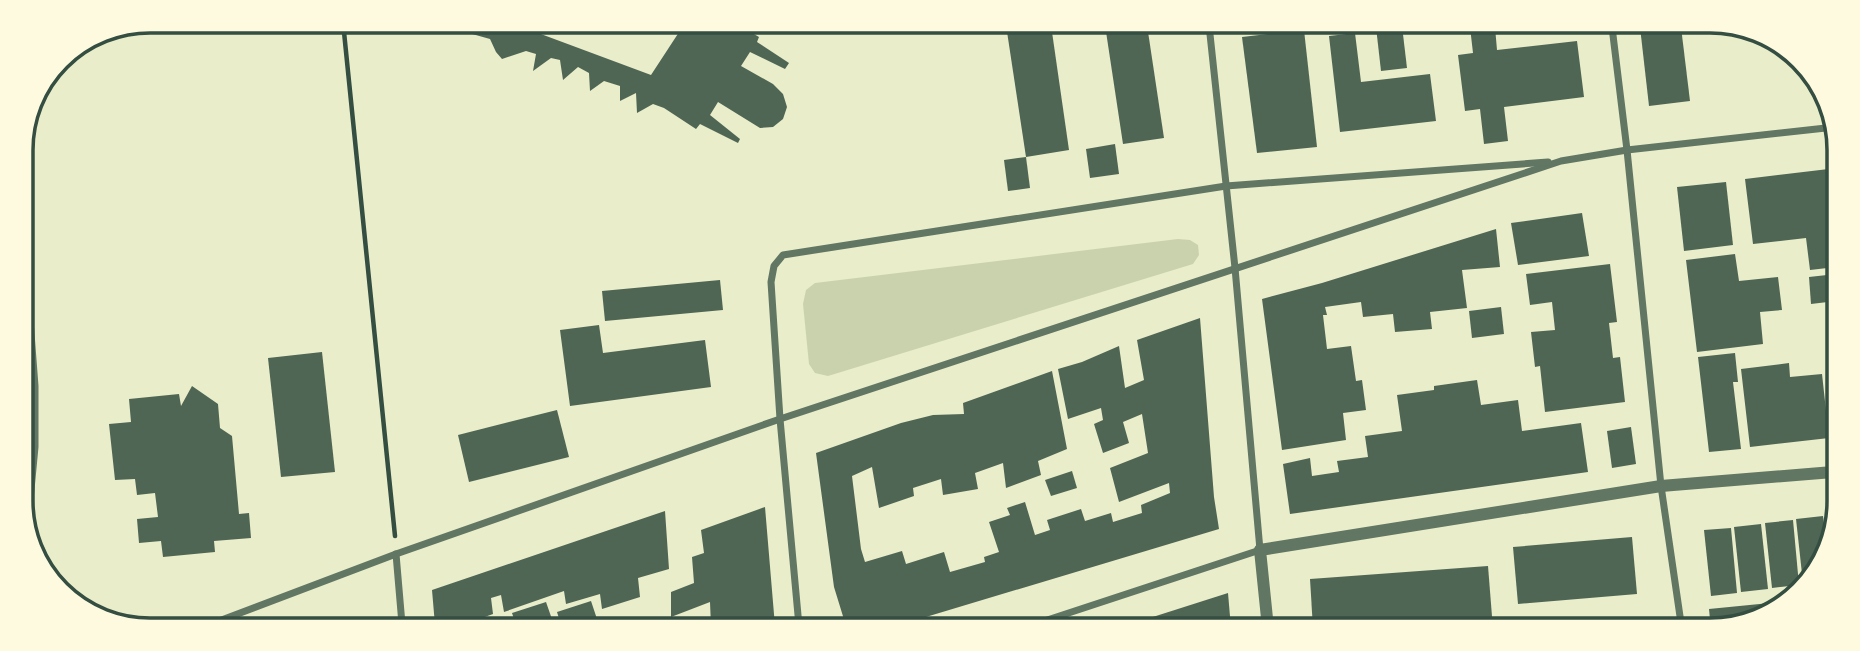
<svg xmlns="http://www.w3.org/2000/svg" width="1860" height="651" viewBox="0 0 1860 651" font-family="'Alegreya Sans',sans-serif">
<style>
.green{fill:#cad2ad}
.building{fill:#4f6655}
.lines{fill:none;stroke-linecap:round;stroke-linejoin:round}
.path{stroke:#344e41;stroke-width:4.5}
.minor{stroke:#617663;stroke-width:7}
.tertiary{stroke:#617663;stroke-width:12}
.rim{fill:none;stroke:#344e41;stroke-width:3.5}
</style>
<rect width="100%" height="100%" fill="#e9edc9"/>
<path class="green" d="M1178,239L1190,240L1198,245L1199,255L1193,264L828,376L815,373L809,364L803,304L806,290L815,283Z"/>
<g class="building">
<path d="M479,22L525,23L522,27L651,75L685,23H735L759,37L757,42L789,63L785,69L750,52L741,66L773,84L783,94L787,107L783,119L773,127L760,128L718,102L710,115L740,139L738,143L700,124L696,129L664,108L653,104L637,113L636,93L620,101V86L604,81L590,91L589,73L578,67L563,80L560,60L551,58L533,71L536,54L526,51L502,59L496,52L490,39L465,32Z"/>
<path d="M1006,25H1051L1069,150L1026,157Z"/>
<path d="M1105,25H1147L1164,138L1123,144Z"/>
<path d="M1402,26L1407,68L1381,71L1376,27Z"/>
<path d="M1470,27H1495L1497,50L1577,41L1584,97L1504,107L1508,141L1484,144L1480,109L1465,111L1458,55L1473,53Z"/>
<path d="M1640,27H1681L1690,101L1649,106Z"/>
<path d="M1304,30L1317,147L1257,153L1242,37Z"/>
<path d="M1355,33L1361,82L1430,74L1436,121L1340,132L1329,36Z"/>
<path d="M1115,144L1119,174L1090,178L1086,149Z"/>
<path d="M1026,157L1030,188L1008,191L1004,160Z"/>
<path d="M1837,168L1836,267L1810,270L1806,238L1753,244L1745,179Z"/>
<path d="M1726,182L1733,245L1684,251L1677,187Z"/>
<path d="M1582,213L1589,256L1518,265L1511,223Z"/>
<path d="M1496,229L1500,267L1462,270L1467,308L1430,312L1432,329L1395,332L1393,314L1363,317L1361,302L1325,307L1327,315H1323L1327,349L1351,346L1356,381L1362,380L1366,410L1343,413L1346,440L1282,450L1262,299L1322,283Z"/>
<path d="M1735,254L1739,281L1778,277L1782,310L1760,312L1763,344L1697,352L1686,260Z"/>
<path d="M1610,264L1617,322L1609,323L1613,358L1620,357L1625,402L1545,412L1540,366L1535,367L1531,332L1555,330L1552,302L1530,305L1526,274Z"/>
<path d="M1836,274V301L1811,304L1809,277Z"/>
<path d="M720,280L723,310L605,321L602,291Z"/>
<path d="M1501,307L1504,334L1472,338L1469,311Z"/>
<path d="M1200,318L1214,497L1219,529L896,626H846L834,587L816,453L901,423L933,415L964,414L963,403L1052,371L1067,449L1038,461L1041,475L1006,488L1003,463L975,473L978,489L943,495L941,479L913,488L914,496L879,508L872,467L852,476L861,549L865,562L902,551L906,564L944,552L950,572L985,562L984,557L999,552L989,522L1010,515L1007,508L1025,502L1035,535L1050,530L1047,520L1081,509L1085,521L1111,513L1113,522L1142,513L1141,505L1170,493L1169,483L1119,502L1110,468L1148,453L1142,414L1123,422L1129,443L1103,453L1094,424L1103,420L1101,408L1068,419L1058,369L1082,362L1119,346L1125,388L1144,380L1137,340Z"/>
<path d="M599,325L603,353L705,340L711,387L570,406L560,330Z"/>
<path d="M1835,325V348L1830,349L1828,326Z"/>
<path d="M322,352L335,472L281,477L268,358Z"/>
<path d="M1735,353L1738,382H1733L1741,449L1709,452L1698,357Z"/>
<path d="M1835,355L1834,380H1833L1830,356Z"/>
<path d="M1789,363L1790,377L1822,374L1829,438L1750,447L1741,369Z"/>
<path d="M1477,380L1481,405L1518,400L1522,431L1581,423L1588,472L1290,514L1283,464L1310,458L1312,476L1339,472L1337,461L1368,457L1365,436L1402,431L1397,395L1434,390V386Z"/>
<path d="M192,386L218,404L220,428L232,436L239,514L249,513L251,538L214,541L215,552L163,557L161,541L139,543L137,519L158,517L155,493L137,495L135,479L115,480L109,424L131,422L129,399L179,394L181,406Z"/>
<path d="M557,410L569,457L469,482L458,435Z"/>
<path d="M1631,427L1636,464L1612,468L1607,431Z"/>
<path d="M1072,471L1077,488L1051,496L1045,480Z"/>
<path d="M765,507L775,626H725L724,621L711,626L710,602L671,617V592L694,583L692,557L704,553L701,530Z"/>
<path d="M665,511L669,569L638,578L640,597L602,609L600,594L566,604L564,591L504,612L501,595L491,598L493,614L468,623L469,625H435L432,590Z"/>
<path d="M1833,514L1832,542L1830,545L1827,515Z"/>
<path d="M1823,516L1827,550L1803,583L1796,519Z"/>
<path d="M1793,520L1799,585L1772,588L1765,523Z"/>
<path d="M1761,524L1768,589L1741,592L1734,527Z"/>
<path d="M1731,528L1737,593L1711,596L1704,530Z"/>
<path d="M1632,537L1637,594L1518,604L1513,547Z"/>
<path d="M1488,566L1493,629L1313,628L1310,579Z"/>
<path d="M1228,593L1231,628L1122,627L1134,623Z"/>
<path d="M591,601L599,625H561L557,612Z"/>
<path d="M1790,601L1789,603L1718,630H1711L1709,609Z"/>
<path d="M546,602L554,625H516L512,613Z"/>
<path d="M664,618L666,626L644,625Z"/>
</g>
<g class="lines">
<path class="path" d="M343,22L395,536"/>
<g class="minor">
<path d="M1612,27L1627,150L1661,486L1682,630"/>
<path d="M22,215L35,386V447L27,532"/>
<path d="M396,554L402,624"/>
<path d="M211,624L396,554L780,419L1561,161L1627,150L1835,127"/>
<path d="M799,626L780,419L771,282L774,266L783,255L1226,186L1548,162"/>
<path d="M1026,627L1260,550L1235,268L1209,25"/>
</g>
<path class="tertiary" d="M1268,628L1260,550L1661,486L1833,472"/>
</g>
<path d="M0 0H1860V651H0ZM150 33H1710A117 117 0 0 1 1827 150V501A117 117 0 0 1 1710 618H150A117 117 0 0 1 33 501V150A117 117 0 0 1 150 33Z" fill="#fefae0" fill-rule="evenodd"/>
<path class="rim" d="M150 33H1710A117 117 0 0 1 1827 150V501A117 117 0 0 1 1710 618H150A117 117 0 0 1 33 501V150A117 117 0 0 1 150 33Z"/>
</svg>
